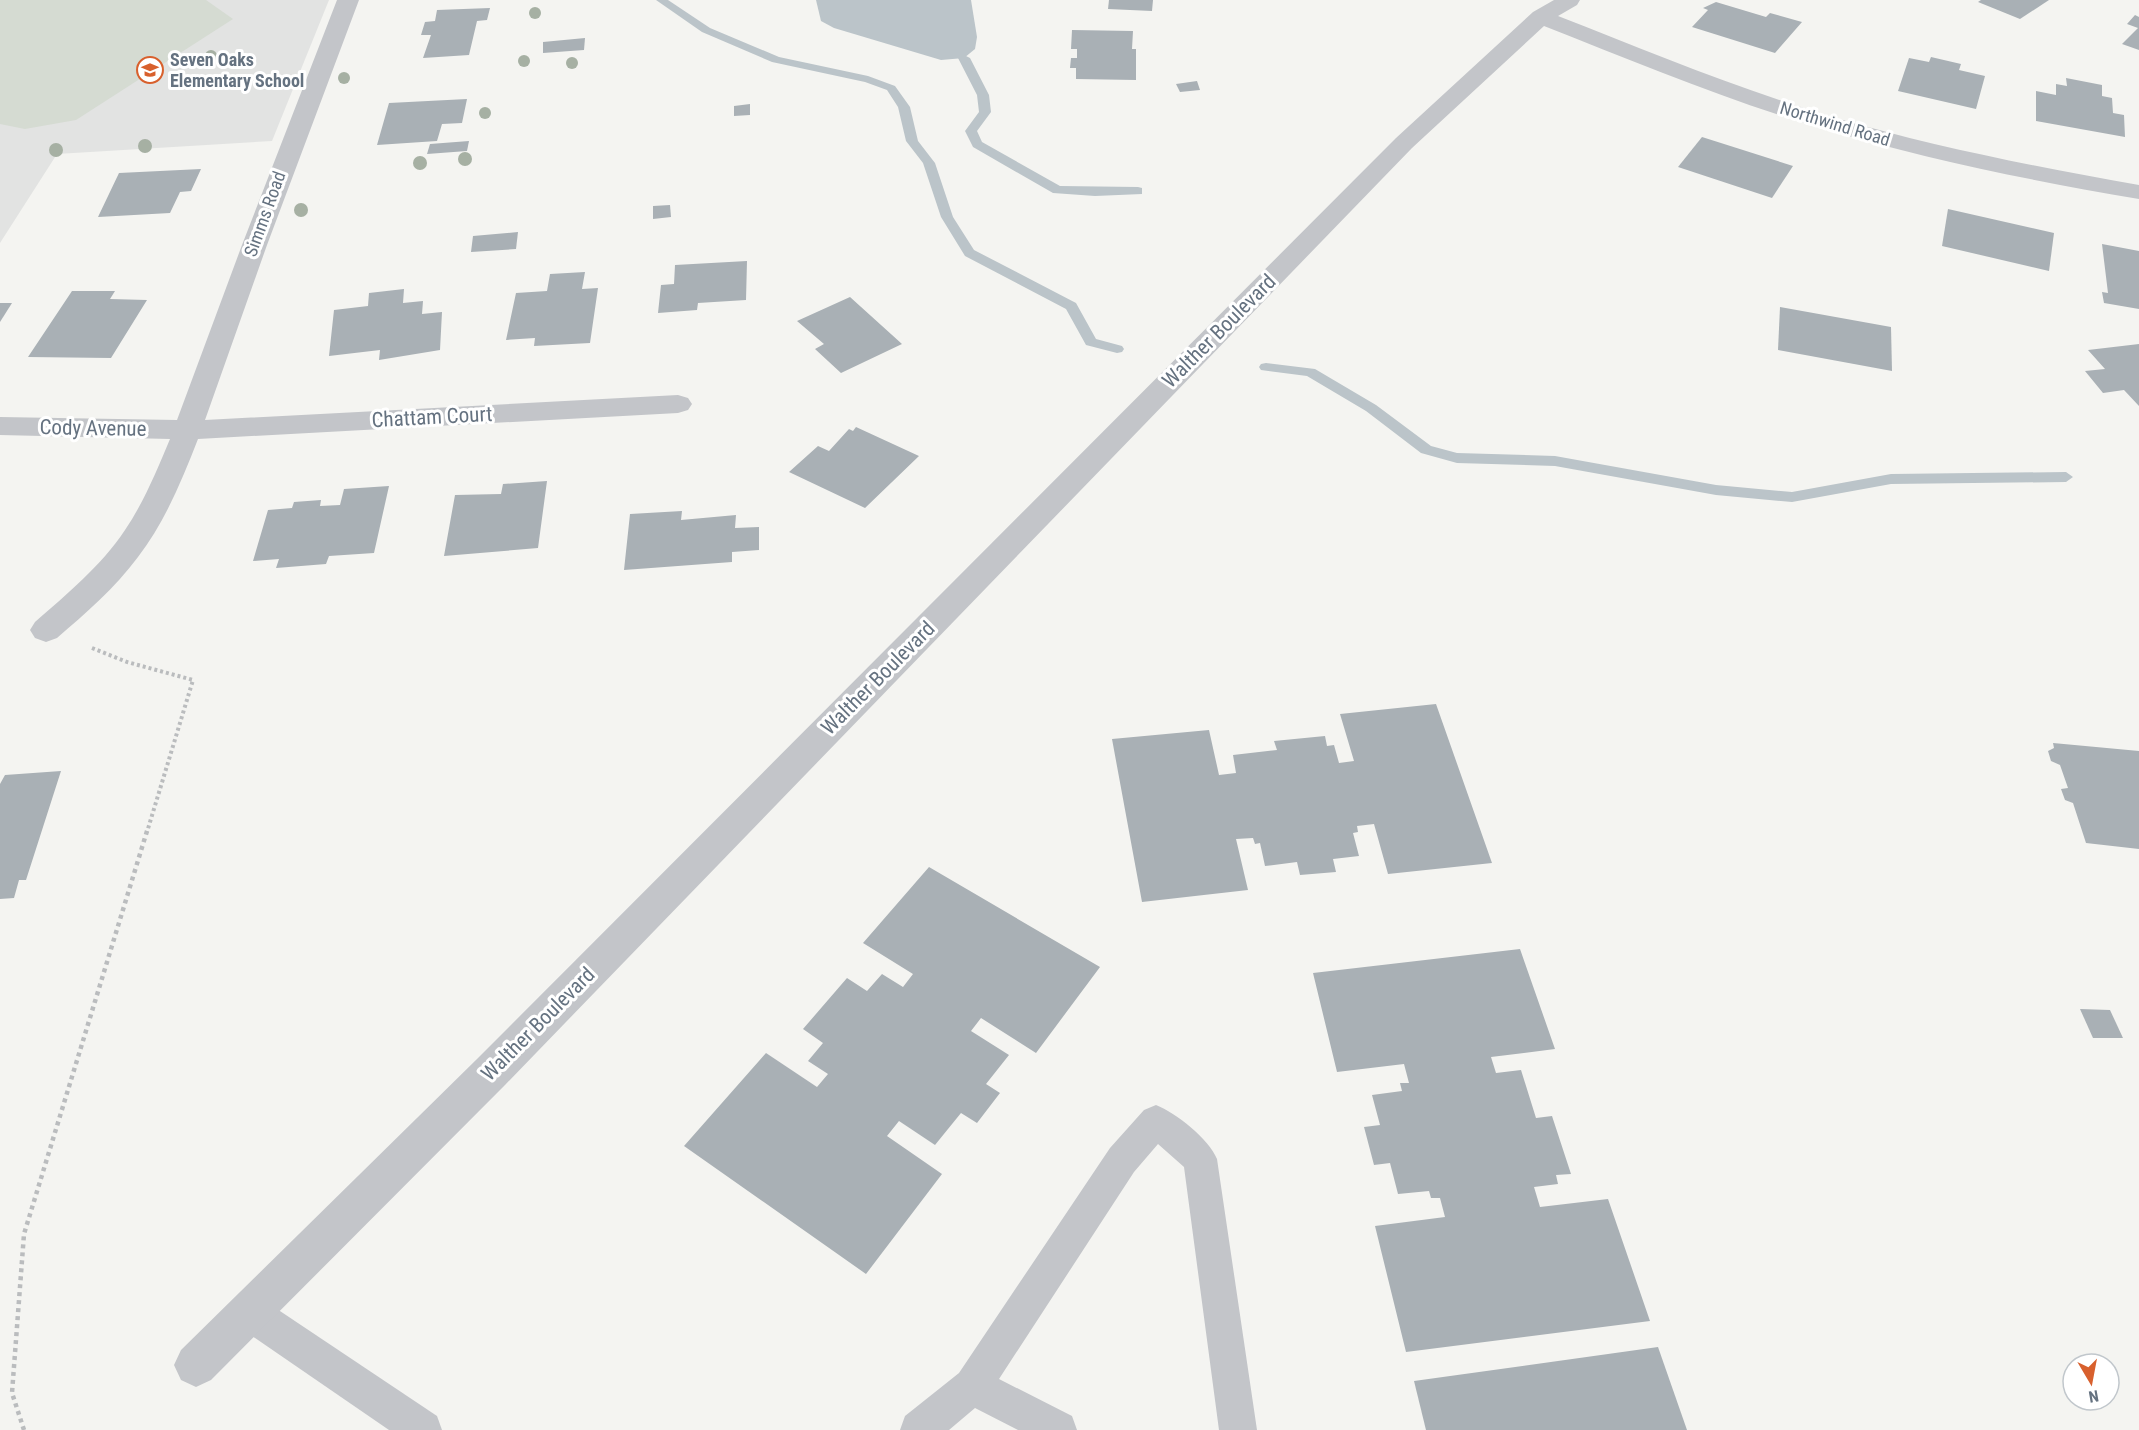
<svg xmlns="http://www.w3.org/2000/svg" width="2139" height="1430" viewBox="0 0 2139 1430" font-family="'Roboto Condensed',sans-serif">
<style>
.built{fill:#e2e3e2}
.green{fill:#d5dbd2}
.water{fill:#bbc4c9}
.lines{fill:none;stroke-linecap:round;stroke-linejoin:round}
.stream{fill:#bbc4c9;fill-rule:evenodd}
.building{fill:#a9b0b5}
.path-far1{stroke:#babcbe;stroke-width:4;stroke-dasharray:3 3;stroke-linecap:butt}
.path{stroke:#babcbe;stroke-width:4.5;stroke-dasharray:4 4;stroke-linecap:butt}
.lane{fill:#c3c5c9;fill-rule:evenodd}
.street{fill:#c3c5c9;fill-rule:evenodd}
.tree{fill:#a6b0a3}
.labels{text-anchor:middle;stroke-width:6;stroke-linejoin:round;paint-order:stroke}
.far-poi-label{font-size:18px;font-weight:bold;fill:#657280;stroke:#fff;text-anchor:start}
.far-street-label{font-size:18px;fill:#657280;stroke:#fff}
.street-label{font-size:21px;fill:#657280;stroke:#fff}
</style>
<rect width="100%" height="100%" fill="#f4f4f1"/>
<path class="built" d="M0,0H329L272,141L57,154L0,243Z"/>
<path class="green" d="M0,0H206L233,19L76,120L25,129L0,124Z"/>
<path class="water" d="M816,0H971L977,37L975,49L964,58L941,60L834,28L821,21Z"/>
<g class="lines">
<g class="stream">
<path d="M656,0H668L710,28L779,57L868,76L895,86L910,107L918,141L935,163L953,217L974,250L1076,303L1096,339L1122,346L1124,349L1122,352L1117,353L1086,345L1066,309L965,256L941,217L923,163L906,141L898,107L887,90L865,82L772,62L702,32Z"/>
<path d="M964,55L970,58L989,95L991,112L977,131L982,142L1060,186L1138,187L1142,188V194L1095,196L1053,193L973,147L965,131L979,112L977,95L958,58Z"/>
<path d="M1266,363L1315,369L1376,405L1431,446L1457,453L1555,456L1716,485L1792,492L1891,474L2066,472L2073,477L2066,482L1891,484L1792,502L1716,495L1555,466L1457,463L1421,453L1366,411L1307,376L1261,370L1259,367L1261,364Z"/>
</g>
</g>
<g class="building">
<path d="M1109,0H1153L1152,11L1108,9Z"/>
<path d="M1981,0H2049L2020,19L1978,2Z"/>
<path d="M1716,2L1766,17L1770,13L1802,22L1775,53L1692,27L1708,10L1703,8Z"/>
<path d="M490,8L487,20L477,21L469,55L423,58L431,35H421L425,22L435,21L437,10Z"/>
<path d="M2135,15L2139,17V50L2122,44L2138,28L2127,24Z"/>
<path d="M1072,30L1133,31L1132,49H1136V80L1076,79V68H1070L1071,58H1077V49H1071Z"/>
<path d="M585,38L584,50L543,53V42Z"/>
<path d="M1931,57L1961,64L1959,70L1985,76L1976,109L1898,91L1909,58L1929,62Z"/>
<path d="M2066,78L2102,85V96L2112,98L2113,113L2124,115L2125,137L2036,121V91L2056,95V84L2067,86Z"/>
<path d="M1197,81L1200,90L1180,92L1176,84Z"/>
<path d="M467,99L462,123L442,124L437,141L377,145L389,103Z"/>
<path d="M750,104V115L734,116V106Z"/>
<path d="M1702,137L1793,166L1772,198L1678,167Z"/>
<path d="M469,141L467,151L427,154L430,144Z"/>
<path d="M201,169L191,191L180,192L170,213L98,217L119,173Z"/>
<path d="M670,205L671,217L653,219V206Z"/>
<path d="M1948,209L2054,233L2049,271L1942,246Z"/>
<path d="M518,232L516,249L471,252L473,236Z"/>
<path d="M2102,244L2139,251V309L2104,303L2102,292L2108,293Z"/>
<path d="M747,261L746,300L698,303L697,310L658,313L661,285L674,284L675,265Z"/>
<path d="M585,272L582,289L598,288L590,343L534,346L535,338L506,340L516,293L547,291L550,274Z"/>
<path d="M404,289L403,303L423,301L422,314L442,312L440,350L379,360L380,350L329,356L334,310L368,306L369,293Z"/>
<path d="M72,291H115L110,299L147,300L111,358L28,357Z"/>
<path d="M850,297L902,344L841,373L815,349L824,344L797,321Z"/>
<path d="M0,303H12L0,322Z"/>
<path d="M1780,307L1891,327L1892,371L1778,350Z"/>
<path d="M2139,344V406L2124,390L2103,393L2085,371L2105,369L2088,350Z"/>
<path d="M856,427L919,456L865,508L789,472L818,446L829,451L849,429L853,431Z"/>
<path d="M547,481L538,548L444,556L455,495L501,494L503,484Z"/>
<path d="M389,486L374,553L329,556L326,564L276,568L279,559L253,561L268,510L292,508L294,502L321,500L320,506L340,505L344,489Z"/>
<path d="M682,511L681,520L736,515L735,528L759,527V550L732,552V562L624,570L630,514Z"/>
<path d="M1436,704L1492,863L1388,874L1374,824L1357,826L1358,832L1353,833L1359,856L1333,859L1336,872L1300,875L1297,862L1265,866L1260,843L1255,844L1253,838L1236,839L1248,890L1142,902L1112,739L1209,730L1219,775L1236,773L1233,755L1277,750L1274,741L1325,736L1327,746L1334,745L1339,763L1354,761L1340,714Z"/>
<path d="M2053,743L2139,751V849L2086,843L2073,803L2065,800L2061,789L2068,788L2060,765L2051,761L2048,751L2054,748Z"/>
<path d="M61,771L26,880H19L14,898L0,899V784L5,775Z"/>
<path d="M929,867L1100,967L1036,1053L981,1018L971,1031L1009,1055L986,1084L1000,1093L977,1123L961,1113L935,1145L899,1121L887,1136L942,1174L866,1274L684,1146L766,1053L817,1087L828,1074L808,1061L823,1043L803,1029L847,978L867,991L882,974L903,987L913,974L863,943Z"/>
<path d="M1520,949L1555,1049L1491,1057L1496,1073L1521,1070L1536,1118L1552,1116L1571,1174L1556,1175L1558,1184L1534,1187L1540,1207L1608,1199L1650,1321L1406,1352L1375,1226L1445,1217L1440,1198H1431L1429,1191L1398,1194L1390,1163L1374,1165L1364,1127L1380,1125L1372,1095L1402,1091L1400,1083H1409L1404,1064L1337,1072L1313,973Z"/>
<path d="M2080,1009L2110,1010L2123,1038H2093Z"/>
<path d="M1658,1347L1687,1430H1426L1414,1381Z"/>
</g>
<g class="lines">
<path class="path-far1" d="M92,648L127,662L193,680L147,832"/>
<path class="path" d="M24,1430L12,1393L24,1234L147,831"/>
<g class="lane">
<path d="M1156,1105C1176,1113 1209,1139 1217,1159L1257,1430H1219L1184,1167L1158,1144L1134,1172L999,1379L1072,1416L1077,1430H1018L975,1408L949,1430H900L905,1416L959,1373L1110,1148L1144,1110Z"/>
<path d="M249,1294L262,1299L437,1416L442,1430H389L236,1325L231,1312L236,1299Z"/>
</g>
<g class="street">
<path d="M337,0H359L267,245L205,420L678,395L688,398L692,404L688,410L678,413L198,439C182,480 165,522 138,557C115,588 86,613 57,638L46,642L35,638L30,630L35,622C67,594 101,566 125,530C144,502 157,470 170,439L0,435V417L177,420L242,245Z"/>
<path d="M1554,0H1580L1577,5L1558,16C1650,52 1741,90 1836,118C1935,147 2037,167 2139,185V199C2032,181 1925,159 1821,128C1726,100 1635,62 1544,26L1412,148L505,1085L211,1380L196,1387L181,1380L174,1365L181,1350L477,1059L1396,138L1533,12Z"/>
</g>
</g>
<g class="tree">
<circle cx="535" cy="13" r="6"/>
<circle cx="211" cy="56" r="6"/>
<circle cx="524" cy="61" r="6"/>
<circle cx="572" cy="63" r="6"/>
<circle cx="344" cy="78" r="6"/>
<circle cx="485" cy="113" r="6"/>
<circle cx="145" cy="146" r="7"/>
<circle cx="56" cy="150" r="7"/>
<circle cx="465" cy="159" r="7"/>
<circle cx="420" cy="163" r="7"/>
<circle cx="301" cy="210" r="7"/>
</g>
<defs>
<symbol id="school-ring" viewBox="-11 -11 22 22"><circle r="9.5" fill="#fff" stroke="#d8602d" stroke-width="1.5"/><path d="M0-5L7-2L0 1L-7-2ZM-4 1L0 2.5L4 1V4Q0 6-4 4Z" fill="#d8602d"/></symbol>
</defs>
<g fill-rule="evenodd">
<use href="#school-ring" x="135" y="55" width="30" height="30"/>
</g>
<g class="labels">
<g class="far-poi-label">
<text x="170" y="66">Seven Oaks<tspan x="170" dy="21">Elementary School</tspan></text>
</g>
<g class="far-street-label">
<text transform="translate(1835 124) rotate(17)" y="6">Northwind Road</text>
<text transform="translate(265 214) rotate(-70)" y="6">Simms Road</text>
</g>
<g class="street-label">
<text transform="translate(1219 331) rotate(-45)" y="7">Walther Boulevard</text>
<text transform="translate(432 417) rotate(-3)" y="7">Chattam Court</text>
<text transform="translate(93 428) rotate(1)" y="7">Cody Avenue</text>
<text transform="translate(878 678) rotate(-45)" y="7">Walther Boulevard</text>
<text transform="translate(538 1024) rotate(-45)" y="7">Walther Boulevard</text>
</g>
</g>
<g transform="translate(2091 1382) rotate(170)"><circle r="28" fill="#ffffff" stroke="#c1c7cc" stroke-width="1.5"/>
<path d="M0-4.5L10 22L0 15L-10 22Z" fill="#d8602d"/>
<text y="-9" font-size="16" font-weight="bold" text-anchor="middle" fill="#657280">N</text>
</g>
</svg>
